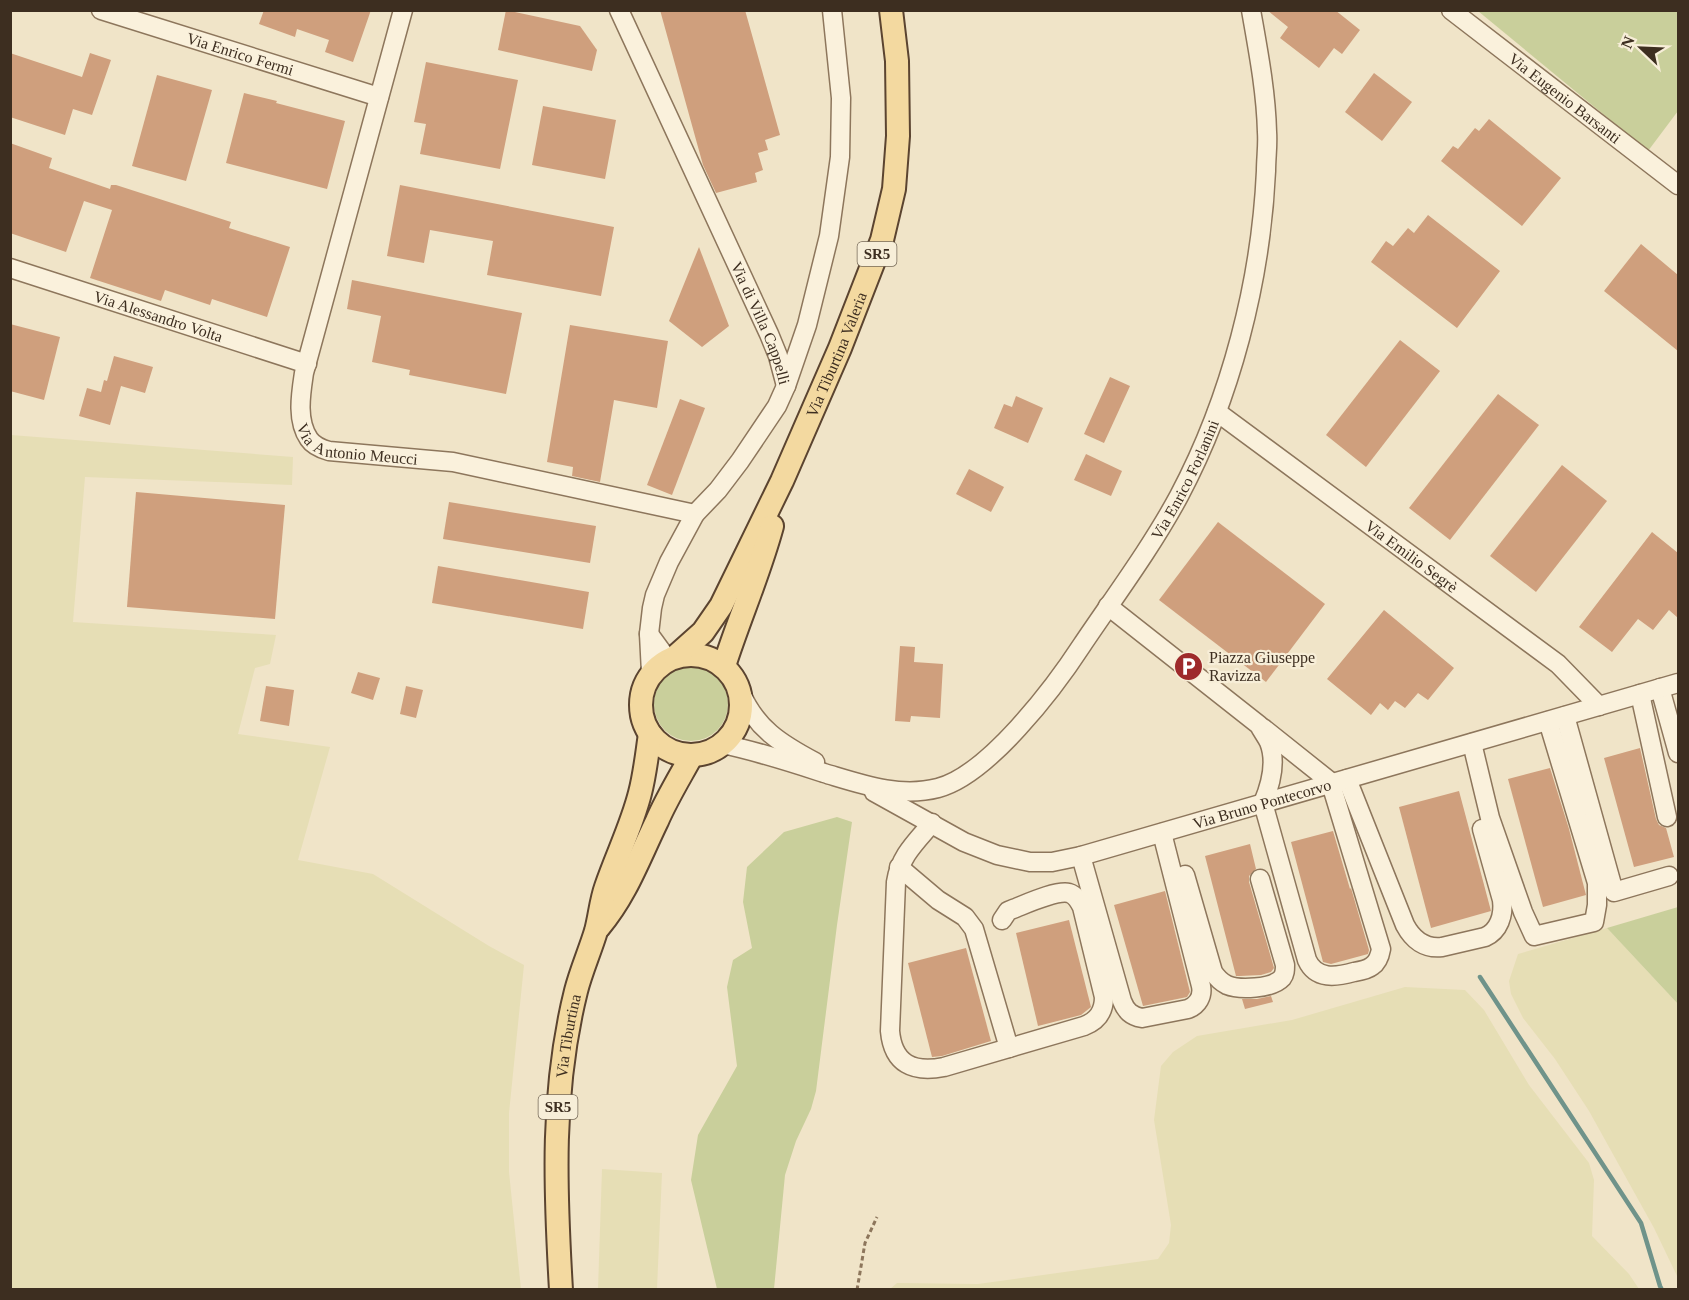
<svg xmlns="http://www.w3.org/2000/svg" width="1689" height="1300" viewBox="0 0 1689 1300" font-family="'Times New Roman',serif">
<style>
.farmland{fill:#e6deb5}
.green{fill:#c9cf9b}
.lines{fill:none;stroke-linecap:round;stroke-linejoin:round}
.stream{stroke:#6f938a;stroke-width:4.5}
.building{fill:#cf9f7d}
.minor-casing{stroke:#8d765c;stroke-width:21}
.major-casing{stroke:#5b4430;stroke-width:26}
.path{stroke:#8d765c;stroke-width:3;stroke-dasharray:4.5 3;stroke-linecap:butt}
.minor{stroke:#faf1dc;stroke-width:18}
.major{stroke:#f3d9a0;stroke-width:22}
.labels{text-anchor:middle;stroke-width:4.5;stroke-linejoin:round;paint-order:stroke}
.shield{fill:#f7eed8;stroke:#756857;stroke-width:1.5}
.shield-label{font-size:15px;font-weight:bold;fill:#3d2e20}
.street-label{font-size:16px;fill:#3d2e20;stroke:#f7eed8}
.poi-label{font-size:16px;fill:#3d2e20;stroke:#f7eed8;text-anchor:start}
</style>
<rect width="100%" height="100%" fill="#f0e4c8"/>
<g class="farmland">
<path d="M11,435L293,457L292,485L85,477L73,622L276,635L270,664L255,668L238,734L330,747L298,860L373,874L489,946L524,965L509,1113V1172L521,1289H11Z"/>
<path d="M1607,928L1678,1004V1278L1654,1228L1589,1111L1555,1059L1523,1018L1511,994L1509,981L1518,954Z"/>
<path d="M1405,987L1465,990L1484,1010L1529,1085L1589,1163L1594,1180L1592,1236L1629,1274L1639,1289H890L897,1283L978,1284L1158,1259L1169,1243L1171,1225L1154,1120L1161,1066L1173,1052L1197,1036L1292,1020Z"/>
<path d="M602,1169L662,1173L657,1289H598Z"/>
</g>
<g class="green">
<path d="M1478,11H1678V111L1648,151Z"/>
<circle cx="691" cy="704" r="37"/>
<path d="M837,817L852,822L837,925L816,1091L811,1109L796,1141L785,1175L774,1289H717L691,1180L698,1135L737,1066L727,987L733,960L752,948L743,902L747,867L784,832Z"/>
<path d="M1678,907V1004L1607,928Z"/>
</g>
<g class="lines">
<path class="stream" d="M1480,977L1641,1223L1660,1286L1662,1290"/>
</g>
<g class="building">
<path d="M264,10H371L353,62L325,52L329,40L297,29L295,37L259,24Z"/>
<path d="M506,10L580,26L597,50L592,71L498,50Z"/>
<path d="M660,10H745L780,135L765,140L768,150L758,153L763,170L755,173L757,182L716,193L703,165Z"/>
<path d="M1267,10H1335L1360,30L1342,54L1334,48L1319,68L1280,38L1288,27Z"/>
<path d="M10,53L82,77L90,53L111,60L92,115L73,109L65,135L10,117Z"/>
<path d="M426,62L518,80L500,169L420,154L426,124L414,122Z"/>
<path d="M1374,73L1412,102L1382,141L1345,112Z"/>
<path d="M157,75L212,90L186,181L132,166Z"/>
<path d="M244,93L277,101L276,103L345,121L327,189L226,163Z"/>
<path d="M543,106L616,120L605,179L532,165Z"/>
<path d="M1489,119L1561,178L1522,226L1441,161L1453,146L1458,149L1475,128L1479,131Z"/>
<path d="M10,143L52,158L49,168L110,189L111,185H116L231,222L229,228L290,247L267,317L212,299L210,305L165,290L161,301L90,278L112,210L84,201L66,252L10,233Z"/>
<path d="M400,185L614,227L601,296L487,275L493,241L430,230L424,263L387,256Z"/>
<path d="M1428,215L1500,271L1457,328L1371,262L1386,241L1393,246L1408,228L1414,233Z"/>
<path d="M1641,244L1678,275V351L1604,291Z"/>
<path d="M699,247L729,326L702,347L669,321Z"/>
<path d="M352,280L522,313L506,394L409,375L410,370L372,362L381,316L347,309Z"/>
<path d="M10,324L60,337L44,400L10,391Z"/>
<path d="M570,325L668,341L657,408L614,400L600,482L572,476L573,467L547,462Z"/>
<path d="M1400,340L1440,371L1366,467L1326,435Z"/>
<path d="M114,356L153,367L145,393L121,386L110,425L79,416L87,388L101,392L104,380L107,381Z"/>
<path d="M1110,377L1130,386L1104,443L1084,434Z"/>
<path d="M1498,394L1539,425L1450,540L1409,508Z"/>
<path d="M1016,396L1043,408L1028,443L994,428L1004,404L1012,407Z"/>
<path d="M680,399L705,408L672,495L647,485Z"/>
<path d="M1086,454L1122,471L1111,496L1074,480Z"/>
<path d="M1562,465L1607,501L1536,592L1490,556Z"/>
<path d="M969,469L1004,487L991,512L956,494Z"/>
<path d="M136,492L285,505L275,619L127,607Z"/>
<path d="M449,502L596,526L590,563L443,539Z"/>
<path d="M1218,522L1325,604L1266,682L1159,600Z"/>
<path d="M1652,532L1678,553V618L1669,610L1653,630L1638,619L1612,652L1579,627Z"/>
<path d="M438,566L589,592L583,629L432,603Z"/>
<path d="M1384,610L1454,668L1428,700L1418,693L1405,708L1395,701L1388,710L1380,703L1371,715L1327,679Z"/>
<path d="M900,646L915,647L914,662L943,664L940,718L911,716L910,722L895,721Z"/>
<path d="M358,672L380,678L373,700L351,693Z"/>
<path d="M266,686L294,690L289,726L260,721Z"/>
<path d="M406,686L423,690L416,718L400,714Z"/>
<path d="M1640,748L1656,819L1659,825L1666,828L1674,857L1634,867L1604,758Z"/>
<path d="M1550,768L1569,829L1586,895L1543,907L1508,779Z"/>
<path d="M1459,791L1491,911L1431,928L1399,807Z"/>
<path d="M1333,831L1350,889L1351,888L1369,950L1368,954L1331,964L1323,962L1291,842Z"/>
<path d="M1250,844L1256,869L1249,876V882L1274,968L1271,972L1261,975L1240,976H1236L1205,856Z"/>
<path d="M1165,891L1190,992L1187,997L1143,1006L1114,905Z"/>
<path d="M1069,920L1091,1007L1081,1015L1038,1026L1016,933Z"/>
<path d="M966,948L991,1041L942,1056L932,1057L908,963Z"/>
<path d="M1271,996L1273,1002L1245,1009L1242,999H1257Z"/>
</g>
<g class="lines">
<defs>
<g id="minor">
<path id="s1" d="M101,10L379,97"/>
<path id="s2" d="M403,10L304,373C301,393 296,420 309,439C313,445 322,449 329,451L453,462L695,514"/>
<path id="s3" d="M619,10L769,334L778,356L786,386"/>
<path id="s4" d="M1451,10L1678,185"/>
<path id="s5" d="M10,268L307,364"/>
<path id="s6" d="M1217,412L1558,664L1599,706"/>
<path d="M1108,606L1259,725C1262,731 1266,736 1269,742C1277,762 1271,784 1263,803L1307,960C1316,980 1336,977 1354,972C1360,971 1367,970 1372,966C1378,962 1380,955 1381,949L1331,784"/>
<path d="M649,634L652,608L655,595L669,562L695,514L718,490L740,461L777,406L786,386L807,325L829,236L840,157L841,98L832,10"/>
<path d="M651,673L649,634L668,660"/>
<path d="M1660,688L1678,753"/>
<path d="M740,691C755,728 781,744 815,762"/>
<path d="M1640,694L1667,817"/>
<path d="M1565,716L1614,892L1669,876"/>
<path d="M1263,728L1332,783"/>
<path d="M1472,743L1490,818L1523,912L1534,936L1594,922L1597,905V883L1548,721"/>
<path id="s7" d="M722,744C757,751 790,762 824,773C861,784 899,798 938,788C988,775 1054,688 1082,645C1115,596 1151,548 1179,496C1231,398 1261,281 1266,171C1266,158 1268,145 1267,132C1266,91 1258,50 1251,10"/>
<path d="M1347,779L1405,925C1413,940 1425,949 1442,947L1485,937C1499,931 1504,915 1502,900L1482,829"/>
<path id="s8" d="M874,792L964,842L997,855L1030,862H1052L1081,856L1678,683"/>
<path d="M932,823C916,842 900,856 896,882L890,1031C893,1064 913,1073 944,1067L1084,1026C1097,1021 1104,1012 1104,997L1082,907C1079,901 1076,895 1069,893C1056,890 1026,904 1013,909L1008,911L1002,920"/>
<path d="M1081,856L1122,1001C1126,1011 1131,1016 1142,1018L1188,1009C1198,1005 1203,996 1201,986L1162,833"/>
<path d="M899,867L938,900L965,917L974,929L1009,1048"/>
<path d="M1185,875L1213,972C1217,978 1221,982 1227,985C1239,990 1272,989 1282,978C1285,974 1285,970 1285,965L1260,879"/>
</g>
<g id="major">
<circle cx="691" cy="705" r="50"/>
<path id="s9" d="M675,657L703,632L721,606L782,481L840,348L882,240L894,189L898,136L897,61L891,10"/>
<path d="M724,666C739,619 759,574 772,526"/>
<path d="M599,927C626,895 639,858 657,821C667,798 680,777 692,755"/>
<path id="s10" d="M561,1290C555,1188 551,1091 576,991C581,971 590,951 596,931C600,916 601,901 606,887C617,855 632,825 640,793C645,774 647,754 650,734"/>
</g>
</defs>
<use href="#minor" class="minor-casing"/>
<use href="#major" class="major-casing"/>
<path class="path" d="M857,1290L865,1243L877,1217"/>
<use href="#minor" class="minor"/>
<use href="#major" class="major"/>
</g>
<defs>
<symbol id="parking-disc" viewBox="-11 -11 22 22"><circle r="9.5" fill="#9e2a2b" stroke="#f7eed8"/><path d="M-3.5-5.5H1a3.5 3.5 0 0 1 0 7H-1V5.5H-3.5ZM-1-3.4V-.6H.8a1.4 1.4 0 0 0 0-2.8Z" fill="#fff"/></symbol>
</defs>
<g fill-rule="evenodd">
<use href="#parking-disc" x="1172" y="650" width="33" height="33"/>
</g>
<g class="labels">
<g class="shield">
<rect x="857.5" y="242" width="39" height="24" rx="4.5"/>
<rect x="538.5" y="1095" width="39" height="24" rx="4.5"/>
</g>
<g class="shield-label">
<text x="877" y="259">SR5</text>
<text x="558" y="1112">SR5</text>
</g>
<g class="street-label">
<text dy="6" stroke="none"><textPath href="#s1" startOffset="146">Via Enrico Fermi</textPath></text>
<text dy="6" stroke="none"><textPath href="#s4" startOffset="144">Via Eugenio Barsanti</textPath></text>
<text dy="6" stroke="none"><textPath href="#s5" startOffset="156">Via Alessandro Volta</textPath></text>
<text dy="6" stroke="none"><textPath href="#s3" startOffset="344">Via di Villa Cappelli</textPath></text>
<text dy="6" stroke="none"><textPath href="#s9" startOffset="346">Via Tiburtina Valeria</textPath></text>
<text dy="6" stroke="none"><textPath href="#s2" startOffset="492">Via Antonio Meucci</textPath></text>
<text dy="6" stroke="none"><textPath href="#s7" startOffset="624">Via Enrico Forlanini</textPath></text>
<text dy="6" stroke="none"><textPath href="#s6" startOffset="242">Via Emilio Segrè</textPath></text>
<text dy="6" stroke="none"><textPath href="#s8" startOffset="412">Via Bruno Pontecorvo</textPath></text>
<text dy="6" stroke="none"><textPath href="#s10" startOffset="255">Via Tiburtina</textPath></text>
</g>
<g class="poi-label">
<text x="1209" y="663">Piazza Giuseppe<tspan x="1209" dy="18">Ravizza</tspan></text>
</g>
</g>
<rect width="1689" height="1300" fill="none" stroke="#3d2e20" stroke-width="24"/>
<g transform="translate(1641 48) rotate(293)" stroke="#f7eed8" stroke-width="4.5" paint-order="stroke">
<path d="M0-4.5L10 22L0 15L-10 22Z" fill="#3d2e20"/>
<text y="-9" font-size="16" font-weight="bold" text-anchor="middle" fill="#3d2e20">N</text>
</g>
</svg>
